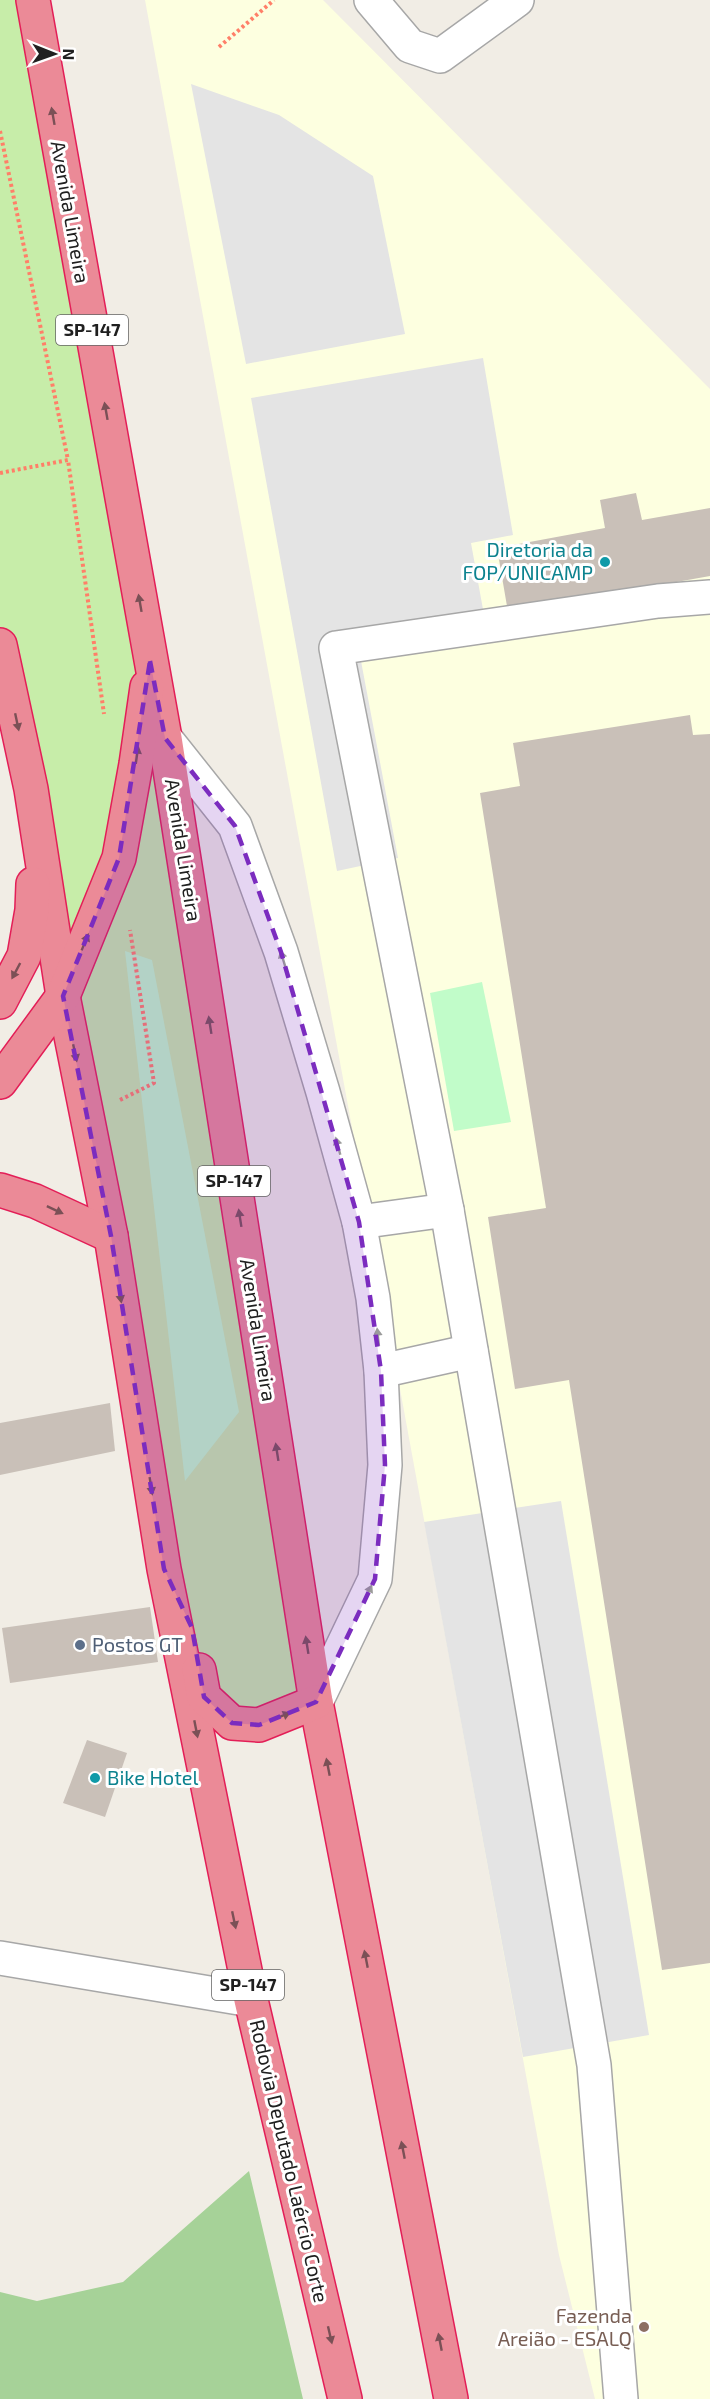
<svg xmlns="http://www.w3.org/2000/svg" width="710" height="2399" viewBox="0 0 710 2399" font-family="'Exo 2',sans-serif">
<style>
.education{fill:#fdffe0}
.grass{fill:#c7eda9}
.forest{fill:#a6d298}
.park{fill:#c1fcc9}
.parking{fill:#e4e4e4}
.building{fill:#c9c0b8}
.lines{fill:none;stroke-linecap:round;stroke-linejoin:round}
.minor-casing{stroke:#a7a7a7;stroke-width:36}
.highway-casing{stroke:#e31e57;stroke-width:36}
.path{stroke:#ff7f68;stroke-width:4;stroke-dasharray:3 3;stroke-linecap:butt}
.minor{stroke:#fff;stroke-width:33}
.highway{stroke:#eb8a97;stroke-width:33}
.oneway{fill:#7b5056}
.oneway2{fill:#9b9b9b}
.marked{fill:#7b2cbf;fill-opacity:0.2;stroke:#7b2cbf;stroke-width:4.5;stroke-dasharray:12 8;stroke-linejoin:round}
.culture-dot{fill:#0f9aa8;stroke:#fff;stroke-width:2}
.service-dot{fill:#5c6f8a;stroke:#fff;stroke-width:2}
.education-dot{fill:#8d6e63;stroke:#fff;stroke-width:2}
.labels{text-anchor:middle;stroke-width:6;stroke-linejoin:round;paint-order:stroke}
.shield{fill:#fff;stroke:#636363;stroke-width:1.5}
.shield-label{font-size:18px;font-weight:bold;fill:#202020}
.street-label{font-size:20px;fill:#202020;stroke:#fff}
.culture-label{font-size:20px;fill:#0d838f;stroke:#fff;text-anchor:end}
.service-label{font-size:20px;fill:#4e5e75;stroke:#fff;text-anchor:start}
.education-label{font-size:20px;fill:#785e54;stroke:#fff;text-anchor:end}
</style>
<rect width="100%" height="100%" fill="#f1ede5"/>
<path class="education" d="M145,0H323L710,389V2399H595L559,2255Z"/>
<path class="grass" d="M0,0H33L316,1702L259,1725L204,1697L0,645Z"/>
<path class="forest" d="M249,2171L303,2399H0V2292L37,2301L123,2282Z"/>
<g class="park">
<path d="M125,951L152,960L239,1412L185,1481Z"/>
<path d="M482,982L511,1122L454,1131L430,993Z"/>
</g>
<g class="parking">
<path d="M191,84L279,115L373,176L405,334L246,364Z"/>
<path d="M483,358L513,535L471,543L486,626L358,645L398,858L337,871L251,398Z"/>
<path d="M561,1501L649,2035L523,2057L424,1522Z"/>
</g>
<g class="building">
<path d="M636,493L642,520L710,508V576L508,612L497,548L605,528L600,500Z"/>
<path d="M690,715L693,735L710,734V1963L662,1970L569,1380L515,1389L488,1217L546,1208L480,793L520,786L513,743Z"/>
<path d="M110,1403L115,1451L0,1475V1423Z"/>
<path d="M150,1607L158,1662L10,1683L2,1628Z"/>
<path d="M87,1740L127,1753L105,1817L63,1803Z"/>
</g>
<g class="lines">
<defs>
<g id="minor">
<path d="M371,0L410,46L440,56L517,0"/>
<path d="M165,738L235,826L281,952L323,1092L359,1222L373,1298L381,1371L385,1465L375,1579L316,1702"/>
<path d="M447,1210L336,648L658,601L710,597"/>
<path d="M359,1222L447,1210L594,2065L621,2399"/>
<path d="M381,1371L471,1351"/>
<path d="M0,1958L251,2000"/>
</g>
<g id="highway">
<path d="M33,0L165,738L316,1702L451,2399"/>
<path d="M0,645L31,789L63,996L111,1236L164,1569L251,2000L345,2399"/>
<path d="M0,1002L24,956L32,910L33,884"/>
<path d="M0,1082L63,996L119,858L136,764L147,687"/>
<path d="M0,1190L35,1201L111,1236"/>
<path d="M199,1670L204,1697L232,1723L259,1725L316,1702"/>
</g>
</defs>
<use href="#minor" class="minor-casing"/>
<use href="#highway" class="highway-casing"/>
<g class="path">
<path d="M219,47L274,0"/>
<path d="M0,131L68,460"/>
<path d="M0,473L68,460L104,714"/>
<path d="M120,1100L154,1083L130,930"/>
</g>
<use href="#minor" class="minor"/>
<use href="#highway" class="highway"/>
</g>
<defs><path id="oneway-solid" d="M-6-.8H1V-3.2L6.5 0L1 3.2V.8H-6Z" transform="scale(1.5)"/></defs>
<g class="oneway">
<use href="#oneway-solid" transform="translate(53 116) rotate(-100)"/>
<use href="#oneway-solid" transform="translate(106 411) rotate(-100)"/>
<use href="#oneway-solid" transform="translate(140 603) rotate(-100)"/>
<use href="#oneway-solid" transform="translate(17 722) rotate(78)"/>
<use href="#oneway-solid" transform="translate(137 755) rotate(-82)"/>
<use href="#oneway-solid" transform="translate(85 942) rotate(-68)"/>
<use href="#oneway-solid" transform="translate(16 971) rotate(118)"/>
<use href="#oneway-solid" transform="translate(210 1025) rotate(-99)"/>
<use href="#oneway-solid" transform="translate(75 1053) rotate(78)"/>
<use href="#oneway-solid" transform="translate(55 1210) rotate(25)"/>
<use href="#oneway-solid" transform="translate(240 1218) rotate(-99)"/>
<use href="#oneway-solid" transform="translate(120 1294) rotate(81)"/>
<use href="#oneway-solid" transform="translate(277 1452) rotate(-99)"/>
<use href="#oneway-solid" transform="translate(151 1486) rotate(81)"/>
<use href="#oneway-solid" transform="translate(307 1645) rotate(-99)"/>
<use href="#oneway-solid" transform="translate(282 1716) rotate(-22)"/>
<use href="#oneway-solid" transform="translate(196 1729) rotate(79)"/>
<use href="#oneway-solid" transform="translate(328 1767) rotate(-101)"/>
<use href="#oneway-solid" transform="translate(234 1920) rotate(78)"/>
<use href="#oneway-solid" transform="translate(366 1959) rotate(-101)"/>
<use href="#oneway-solid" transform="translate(403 2150) rotate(-101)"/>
<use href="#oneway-solid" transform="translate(330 2335) rotate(77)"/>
<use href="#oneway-solid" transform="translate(440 2342) rotate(-101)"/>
</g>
<g class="oneway2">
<use href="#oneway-solid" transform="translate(283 959) rotate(-107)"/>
<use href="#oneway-solid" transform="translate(338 1146) rotate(-105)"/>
<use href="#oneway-solid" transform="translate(378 1337) rotate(-96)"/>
<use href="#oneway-solid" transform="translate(368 1593) rotate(-64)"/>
</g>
<path class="marked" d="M150,661L165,738L235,826L281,952L359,1222L381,1371L385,1465L375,1579L316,1702L259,1725L232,1723L204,1697L192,1628L164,1569L111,1236L63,996L119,858Z"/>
<g class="culture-dot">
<circle cx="605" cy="562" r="6"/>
<circle cx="95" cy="1778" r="6"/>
</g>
<circle class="service-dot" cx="80" cy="1645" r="6"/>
<circle class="education-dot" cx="644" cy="2327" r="6"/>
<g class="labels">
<g class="shield">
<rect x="56" y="315" width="72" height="30" rx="4.5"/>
<rect x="198" y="1166" width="72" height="30" rx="4.5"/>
<rect x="212" y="1970" width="72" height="30" rx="4.5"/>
</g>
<g class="shield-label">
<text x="92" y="336">SP-147</text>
<text x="234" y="1187">SP-147</text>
<text x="248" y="1991">SP-147</text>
</g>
<g class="street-label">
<text transform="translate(70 212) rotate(80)" y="7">Avenida Limeira</text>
<text transform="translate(183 850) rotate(81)" y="7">Avenida Limeira</text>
<text transform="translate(258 1330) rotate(81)" y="7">Avenida Limeira</text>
<text transform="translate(289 2161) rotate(77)" y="7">Rodovia Deputado Laércio Corte</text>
</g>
<g class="culture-label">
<text x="593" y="557">Diretoria da<tspan x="593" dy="23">FOP/UNICAMP</tspan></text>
<text x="107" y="1785" text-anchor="start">Bike Hotel</text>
</g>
<g class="service-label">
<text x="92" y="1652">Postos GT</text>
</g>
<g class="education-label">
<text x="632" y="2323">Fazenda<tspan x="632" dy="23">Areião - ESALQ</tspan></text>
</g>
</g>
<g transform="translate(54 54) rotate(91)" stroke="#ffffff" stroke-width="4.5" paint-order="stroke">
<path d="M0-4.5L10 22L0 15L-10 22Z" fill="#202020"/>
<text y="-9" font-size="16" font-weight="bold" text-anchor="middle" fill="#202020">N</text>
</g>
</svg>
